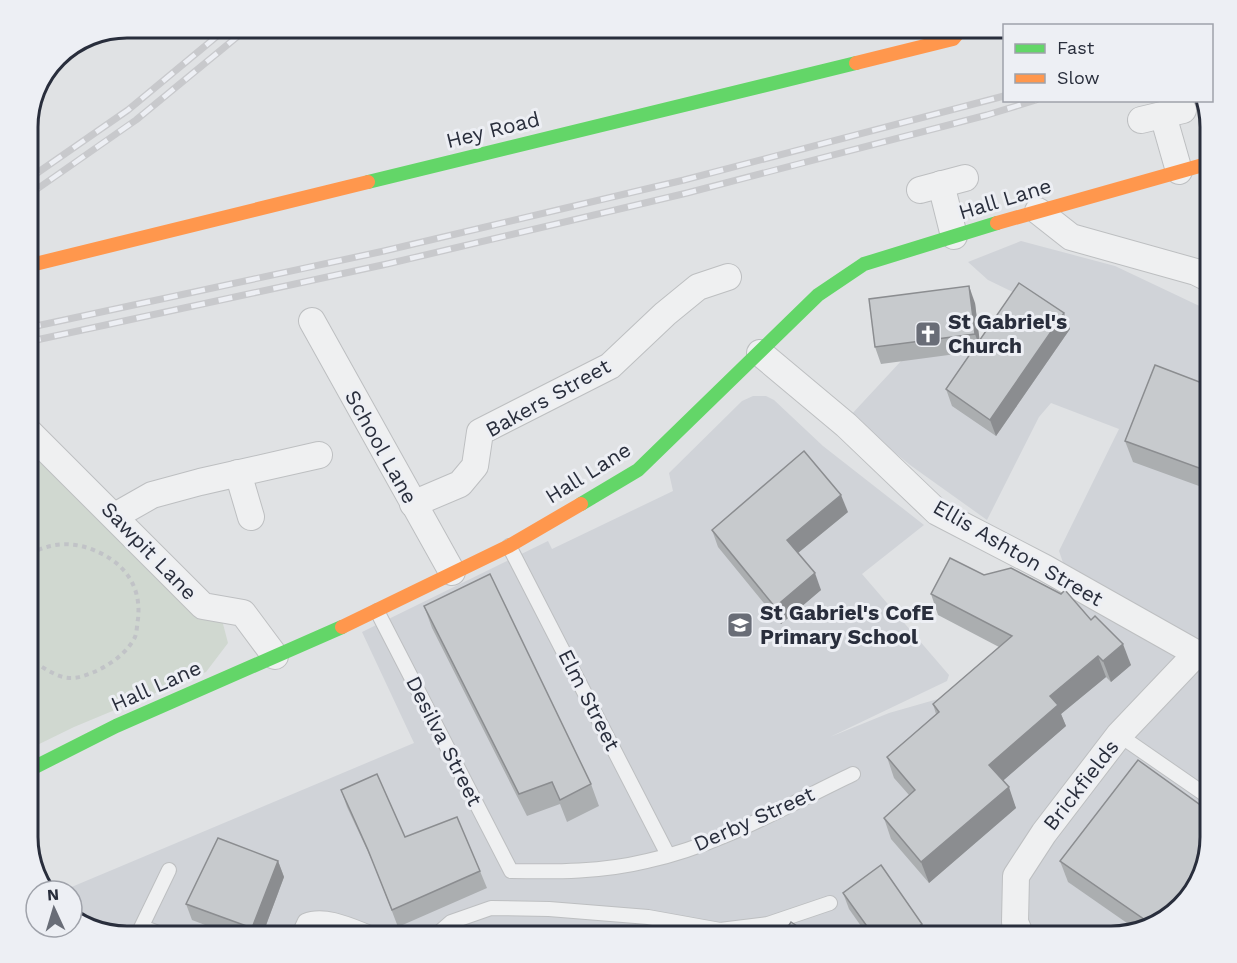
<svg xmlns="http://www.w3.org/2000/svg" width="1237" height="963" viewBox="0 0 1237 963" font-family="'Work Sans',sans-serif">
<style>
.built{fill:#d0d3d8}
.green{fill:#d0d8d0}
.lines{fill:none;stroke-linecap:round;stroke-linejoin:round}
.lane-casing{stroke:#bdbfc1;stroke-width:16}
.street-casing{stroke:#bdbfc1;stroke-width:28}
.path{stroke:#c1c3c7;stroke-width:4;stroke-dasharray:4.5 4.5;stroke-linecap:butt}
.lane{stroke:#eff0f1;stroke-width:14}
.street{stroke:#eff0f1;stroke-width:26}
.fast{stroke:#63d668;stroke-width:14}
.slow{stroke:#ff974d;stroke-width:14}
.rail-casing{stroke:#c8c9cc;stroke-width:7}
.rail{stroke:#edeff4;stroke-width:4.5;stroke-dasharray:14;stroke-linecap:butt}
.wall{fill:#abaeb0}
.shaded-wall{fill:#8b8d90}
.building{fill:#c7cacd;stroke:#8b8d90;stroke-width:1.5}
.labels{text-anchor:middle;stroke-width:6;stroke-linejoin:round;paint-order:stroke}
.street-label{font-size:21px;fill:#292e3c;stroke:#edeff4}
.poi-label{font-size:21px;font-weight:bold;fill:#292e3c;stroke:#edeff4;text-anchor:start}
.rim{fill:none;stroke:#292e3c;stroke-width:3}
</style>
<rect width="100%" height="100%" fill="#e0e2e4"/>
<path class="built" d="M1021,241L1115,266L1210,311V837L1154,926L1111,936H126L72,916V891H62L414,743L362,632L548,541L552,549L673,491L669,473L742,401L753,396H766L774,400L823,446L924,525L862,574L949,675L947,681L830,737L889,713L966,691L1077,603L1059,551L1119,429L1051,403L1039,417L987,520L910,465L850,416L902,360L966,352L975,357L1019,295L988,280L968,262Z"/>
<path class="green" d="M27,447L222,620L228,643L206,672L74,727L27,750Z"/>
<g class="lines">
<defs>
<g id="lane">
<path d="M509,546L668,855"/>
<path d="M377,611L511,871C557,872 602,872 647,861C720,845 786,806 853,774"/>
<path d="M1119,735L1210,798"/>
<path d="M142,927L167,936"/>
<path d="M137,936L169,870"/>
<path d="M298,936L305,921C327,912 356,928 378,936"/>
<path d="M435,936L451,922L491,908L549,909L648,917L720,930L768,924L830,903"/>
</g>
<g id="street">
<path d="M1163,115L1179,171"/>
<path d="M1141,120L1183,110"/>
<path d="M941,184L954,236"/>
<path d="M920,190L965,178"/>
<path d="M1038,211L1071,237L1196,272L1210,279"/>
<path d="M312,321L452,572"/>
<path d="M760,353L846,425L937,512L1045,568L1210,661"/>
<path d="M27,430L203,606L243,613L275,656"/>
<path d="M238,473L251,517"/>
<path d="M413,504L460,484L475,466L480,432L610,366L665,314L698,287L728,277"/>
<path d="M115,516L152,495L200,482L319,455"/>
<path d="M1021,936L1015,922L1016,876L1044,833L1119,735L1196,654"/>
</g>
</defs>
<use href="#lane" class="lane-casing"/>
<use href="#street" class="street-casing"/>
<path class="path" d="M27,657C38,664 51,674 63,677C74,680 84,676 94,672C110,665 127,653 135,637C137,632 137,624 138,619C142,583 121,559 88,548C67,541 46,544 27,556"/>
<use href="#lane" class="lane"/>
<use href="#street" class="street"/>
<g class="fast">
<path d="M368,182L856,63"/>
<path d="M581,504L638,470L818,295L864,264L997,223"/>
<path d="M27,771L116,726L342,627"/>
</g>
<g class="slow">
<path d="M856,63L953,39L963,27"/>
<path d="M997,223L1210,163"/>
<path d="M27,266L368,182"/>
<path d="M342,627L509,546L581,504"/>
</g>
<defs>
<g id="rail">
<path d="M27,180L128,110L228,27"/>
<path d="M27,196L136,120L249,27"/>
<path d="M27,328L384,251L684,180L1004,96"/>
<path d="M27,342L387,264L687,193L987,115L1036,100"/>
</g>
</defs>
<use href="#rail" class="rail-casing"/>
<use href="#rail" class="rail"/>
</g>
<g class="wall">
<path d="M975,303L979,340L1070,329L996,436L952,406L946,389L971,352L881,364L875,347Z"/>
<path d="M1210,386V490L1133,462L1125,441Z"/>
<path d="M848,512L798,553L821,590L781,624L718,547L712,530Z"/>
<path d="M984,575L1091,620L1131,665L1111,682L1106,677L1061,714L1066,726L1003,780L1016,808L929,883L891,839L884,818L909,795L894,778L887,757L936,714L933,704L999,647L938,615L931,594Z"/>
<path d="M424,606L591,784L599,806L567,822L560,804L527,816L432,628Z"/>
<path d="M341,790L405,837L480,871L487,888L398,927L375,867L347,807Z"/>
<path d="M278,861L284,877L262,936H234L192,920L186,904Z"/>
<path d="M1060,861L1154,926L1137,930L1068,882Z"/>
<path d="M843,893L922,924L927,936H868L849,909Z"/>
</g>
<g class="shaded-wall">
<path d="M969,286L975,303L981,351L975,334Z"/>
<path d="M1064,313L1070,329L996,436L990,420Z"/>
<path d="M841,495L848,512L793,557L787,540Z"/>
<path d="M815,573L821,590L781,624L775,607Z"/>
<path d="M1123,644L1131,665L1111,682L1103,661Z"/>
<path d="M1098,656L1106,677L1061,714L1066,726L997,786L989,765L1050,696Z"/>
<path d="M1009,787L1016,808L929,883L921,862Z"/>
<path d="M278,861L284,877L262,936H255L252,928Z"/>
<path d="M922,924L927,936H904Z"/>
</g>
<g class="building">
<path d="M1019,283L1064,313L990,420L946,389Z"/>
<path d="M969,286L975,334L875,347L869,299Z"/>
<path d="M1155,365L1210,386V472L1125,441Z"/>
<path d="M804,451L841,495L787,540L815,573L775,607L712,530Z"/>
<path d="M950,558L984,575L1011,568L1061,594L1065,590L1091,620L1095,616L1123,644L1103,661L1098,656L1050,696L1058,705L989,765L1009,787L921,862L884,818L915,790L887,757L939,712L933,704L1012,636L931,594Z"/>
<path d="M490,574L591,784L560,800L552,782L519,794L424,606Z"/>
<path d="M1138,760L1210,812V837L1186,902L1154,926L1060,861Z"/>
<path d="M377,774L405,837L457,817L480,871L392,910L368,850L341,790Z"/>
<path d="M218,838L278,861L252,928L186,904Z"/>
<path d="M881,865L922,924L904,936H874L843,893Z"/>
<path d="M791,922L812,936H782Z"/>
</g>
<defs>
<symbol id="church-square" viewBox="-11 -11 22 22"><rect x="-9" y="-9" width="18" height="18" rx="4" fill="#696d77" stroke="#edeff4"/><path d="M-1.2-6h2.4v3.5h3.3v2.4h-3.3V6h-2.4V-.1h-3.3v-2.4h3.3Z" fill="#fff"/></symbol>
<symbol id="school-square" viewBox="-11 -11 22 22"><rect x="-9" y="-9" width="18" height="18" rx="4" fill="#696d77" stroke="#edeff4"/><path d="M0-5L7-2L0 1L-7-2ZM-4 1L0 2.5L4 1V4Q0 6-4 4Z" fill="#fff"/></symbol>
</defs>
<g fill-rule="evenodd">
<use href="#church-square" x="913" y="319" width="30" height="30"/>
<use href="#school-square" x="725" y="610" width="30" height="30"/>
</g>
<g class="labels">
<g class="street-label">
<text transform="translate(493 130) rotate(-14)" y="7">Hey Road</text>
<text transform="translate(1005 199) rotate(-17)" y="7">Hall Lane</text>
<text transform="translate(548 398) rotate(-29)" y="7">Bakers Street</text>
<text transform="translate(381 447) rotate(61)" y="7">School Lane</text>
<text transform="translate(588 473) rotate(-32)" y="7">Hall Lane</text>
<text transform="translate(149 551) rotate(46)" y="7">Sawpit Lane</text>
<text transform="translate(1018 553) rotate(30)" y="7">Ellis Ashton Street</text>
<text transform="translate(156 686) rotate(-24)" y="7">Hall Lane</text>
<text transform="translate(589 700) rotate(63)" y="7">Elm Street</text>
<text transform="translate(444 741) rotate(63)" y="7">Desilva Street</text>
<text transform="translate(1081 785) rotate(-52)" y="7">Brickfields</text>
<text transform="translate(754 819) rotate(-24)" y="7">Derby Street</text>
</g>
<g class="poi-label">
<text x="948" y="329">St Gabriel's<tspan x="948" dy="24">Church</tspan></text>
<text x="760" y="620">St Gabriel's CofE<tspan x="760" dy="24">Primary School</tspan></text>
</g>
</g>
<path d="M0 0H1237V963H0ZM127 38H1111A89 89 0 0 1 1200 127V837A89 89 0 0 1 1111 926H127A89 89 0 0 1 38 837V127A89 89 0 0 1 127 38Z" fill="#edeff4" fill-rule="evenodd"/>
<path class="rim" d="M127 38H1111A89 89 0 0 1 1200 127V837A89 89 0 0 1 1111 926H127A89 89 0 0 1 38 837V127A89 89 0 0 1 127 38Z"/>
<rect x="1003" y="24" width="210" height="78" fill="#edeff4" stroke="#9fa2aa" stroke-width="1.5"/>
<rect x="1015" y="44" width="30" height="9" fill="#63d668" stroke="#9fa2aa" stroke-width="1.5"/>
<text x="1057" y="54" font-size="18" fill="#292e3c">Fast</text>
<rect x="1015" y="74" width="30" height="9" fill="#ff974d" stroke="#9fa2aa" stroke-width="1.5"/>
<text x="1057" y="84" font-size="18" fill="#292e3c">Slow</text>
<g transform="translate(54 909) rotate(356)"><circle r="28" fill="#edeff4" stroke="#9fa2aa" stroke-width="1.5"/>
<path d="M0-4.5L10 22L0 15L-10 22Z" fill="#696d77"/>
<text y="-9" font-size="16" font-weight="bold" text-anchor="middle" fill="#292e3c">N</text>
</g>
</svg>
